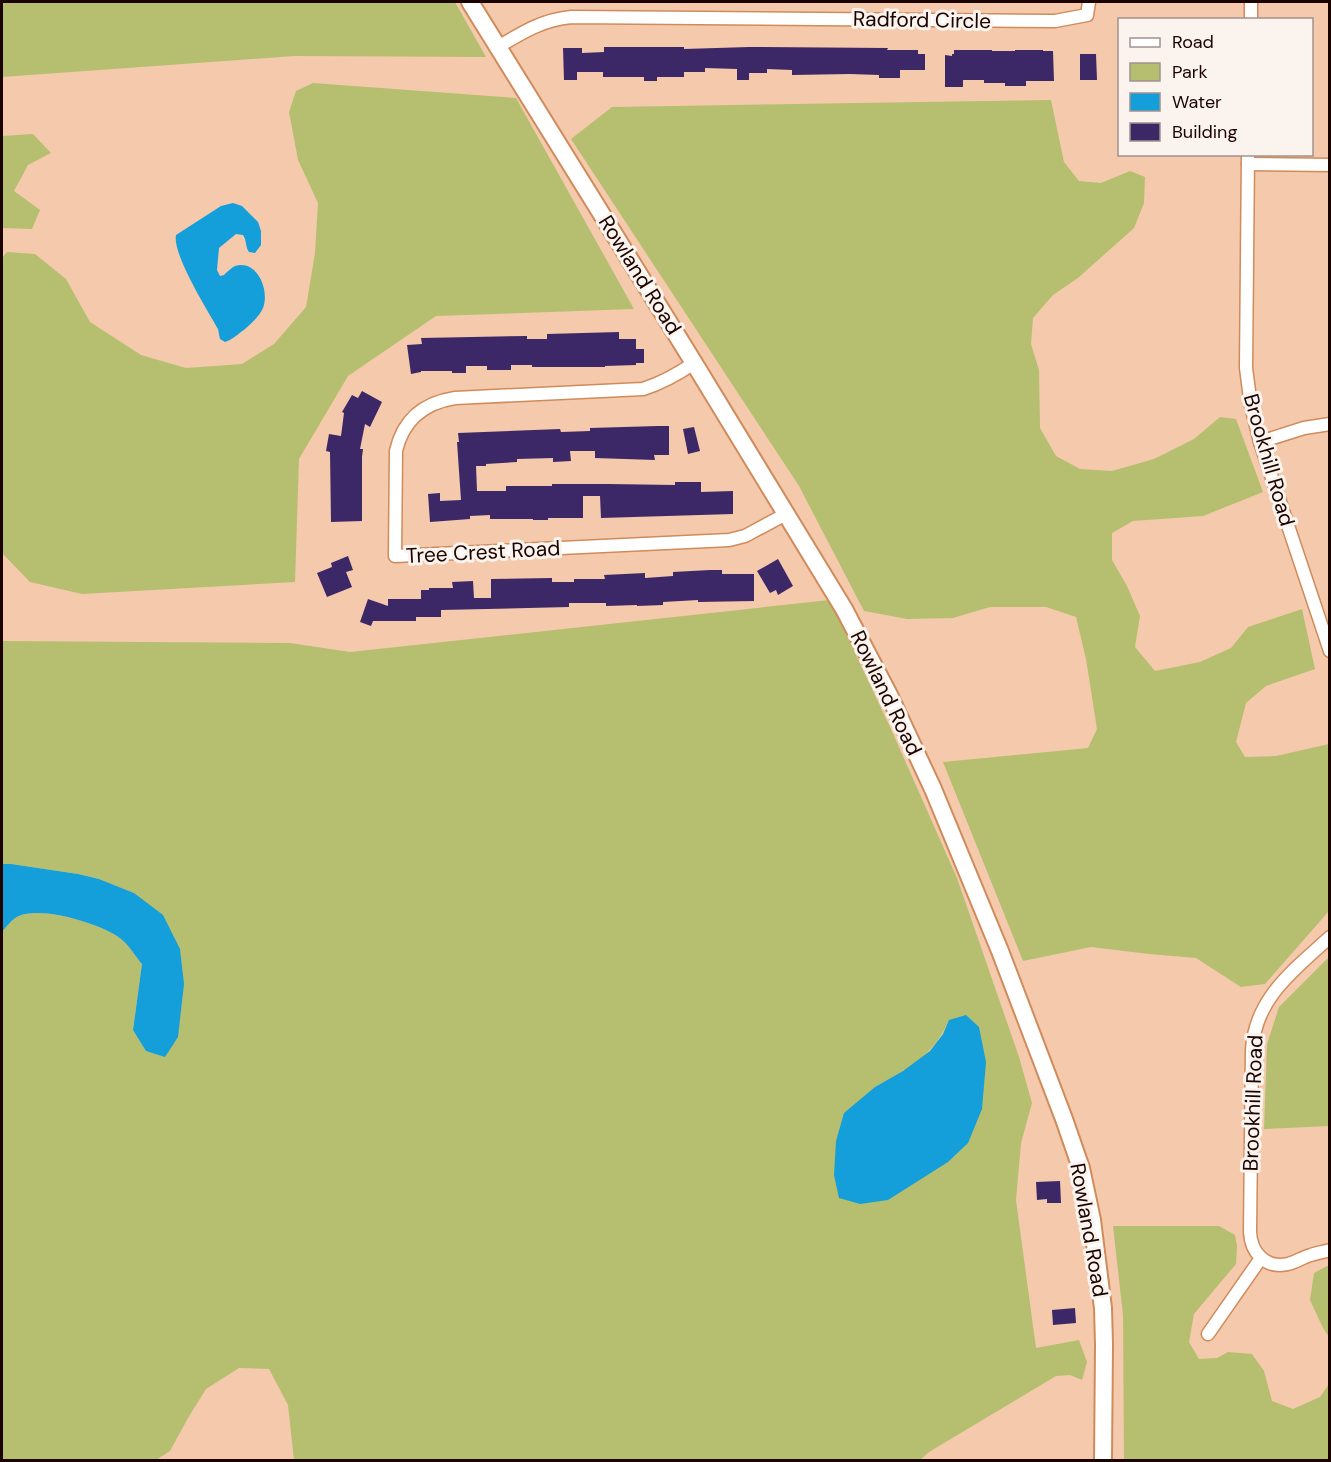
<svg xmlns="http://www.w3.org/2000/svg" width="1331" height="1462" viewBox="0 0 1331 1462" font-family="'DM Sans',sans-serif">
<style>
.green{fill:#b5bf6f;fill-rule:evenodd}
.water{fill:#149eda}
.building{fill:#3d2867}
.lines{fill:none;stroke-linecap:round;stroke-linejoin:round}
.minor-casing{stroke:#d08b5b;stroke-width:15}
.tertiary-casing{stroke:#d08b5b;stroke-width:20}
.minor{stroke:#fff;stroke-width:12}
.tertiary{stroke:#fff;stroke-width:16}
.labels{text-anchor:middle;stroke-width:6;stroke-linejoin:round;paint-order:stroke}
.street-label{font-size:21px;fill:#1b0400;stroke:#faf3ee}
</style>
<rect width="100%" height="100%" fill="#f5c9ac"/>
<g class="green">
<path d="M2,2H455L486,57L294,56L2,77Z"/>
<path d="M313,83L516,98L634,309L436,316L348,376L299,459L295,582L82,594L30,582L2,553L3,395L2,258L7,252L35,254L66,279L90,322L141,355L186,368L242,364L274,344L306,307L315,253L318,203L298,160L289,112L296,91Z"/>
<path d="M1051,100L1064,162L1079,181L1101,183L1130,171L1145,177L1144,203L1134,228L1078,278L1053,295L1033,318L1031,344L1039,370L1040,428L1056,456L1080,469L1112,471L1154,459L1194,439L1220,417L1236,419L1263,492L1203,516L1133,521L1112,533V560L1127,586L1140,616L1135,647L1155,671L1200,662L1231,648L1248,627L1302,609L1315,669L1266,686L1246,703L1236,742L1245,757L1276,756L1329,744V911L1265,984L1241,987L1196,958L1149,954L1091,947L1023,961L943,762L1088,748L1097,729L1086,659L1076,617L1046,607H990L953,618L907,619L864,611L799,486L571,139L612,107Z"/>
<path d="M33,134L51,153L28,165L14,191L40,210L32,229L2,228V136Z"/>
<path d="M830,600L891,729L957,878L1019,1057L1032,1103L1021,1143L1016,1200L1036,1348L1079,1340L1087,1362L1082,1380L1070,1375L1056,1376L929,1452L920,1460H294L288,1405L269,1369L239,1368L206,1389L188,1418L170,1451L156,1460H2V932C6,927 13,918 19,916C42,906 102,924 121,939C129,945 135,956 142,964L133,1030L147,1051L165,1056L134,893L99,879L78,874L11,864H2V641L290,643L350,652ZM949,1020L888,1200L875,1087C909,1068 933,1057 949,1020Z"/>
<path d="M1329,957V1126L1264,1129L1267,1044L1279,1007Z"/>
<path d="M1113,1226H1219L1235,1235L1237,1246L1236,1264L1194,1314L1189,1342L1199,1359L1217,1358L1228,1352L1252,1354L1264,1371L1272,1401L1293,1409L1320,1397L1329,1384V1460H1124L1123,1315Z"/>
<path d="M1327,1266H1330L1329,1337L1323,1328L1310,1300L1314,1273Z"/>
</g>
<g class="water">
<path d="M233,203L242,206L258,222L261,231V245L255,253L249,252C245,246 247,241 243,235L236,234L219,248L217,270L220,276L224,275C227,272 231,268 235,266C257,259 270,290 263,308C259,317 249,326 241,332C236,336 231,340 225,342L220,339L218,329C208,311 172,254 176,235L221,206Z"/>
<path d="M2,864H11L78,874L99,879L134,893L163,915L180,949L184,984L178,1037L165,1057L146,1051L133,1030L142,964C135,956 129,945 121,939C102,924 42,906 19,916C13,918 6,927 2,932Z"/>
<path d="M966,1015L979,1027L986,1062L982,1109L968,1143L948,1162L888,1200L860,1204L839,1198L834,1175L836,1141L844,1113L875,1087L903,1071L930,1051L943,1034L949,1020Z"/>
</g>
<g class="building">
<path d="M604,47H684V49L749,47L888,48L887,50H918V54H925V70H900V78H879V75L850,74L792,75V70L767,69V73H749V80H737V69L705,68V72H684V77H657V81H644V77H603V72H577V80H564L563,48H582V53L604,52Z"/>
<path d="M954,50H992V51H1015V50H1043V51H1053L1054,81H1026V86H1005V83H984V80H963V87H945V55L952,56V54H954Z"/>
<path d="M1080,54H1096L1097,80H1080Z"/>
<path d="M619,332V339H636V349H644V363H636V365L605,366V367H532V365H511V370H487V366H466V373H452V371H421V372L411,374L407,345L422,344L421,338L527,336V339H547V334Z"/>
<path d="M362,391L382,402L370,427L365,424L360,449H363L362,457V521L331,522L330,452L326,451L329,434L341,436L344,413L342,412L352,395L358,398Z"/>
<path d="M658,426H669V455H654L655,460L595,458V451H570L571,461L553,462V458L517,459V462L486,464V466H476L477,491H506V486H552V484H609L675,485V482H701V492L733,491V514L601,518L600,496H583V518H548V520H533V519H490V515L470,516V519L430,522L428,494L440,493V501L461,500L457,442H459L458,433L560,429L561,432L590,431V428Z"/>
<path d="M694,427L700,451L688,454L683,429Z"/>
<path d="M348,556L353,570L346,572L352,587L327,597L317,573L332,567L331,563Z"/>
<path d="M778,559L793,586L778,595L776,590L770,593L757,571Z"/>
<path d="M710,570H722V574H754V601L698,602V600L663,602V605L637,606V605L606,606V603H569V607L441,610V617H416V621H373L371,626L360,622L368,599L388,606V599H421V590H429V588H453L452,582L473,581L474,598H491V579L552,578V582H574V579H605L604,575L645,573V578L673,576V572Z"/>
<path d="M1060,1181L1061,1203H1047V1199L1037,1200L1036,1182Z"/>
<path d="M1075,1308L1076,1323L1053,1325L1052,1310Z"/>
</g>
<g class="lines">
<defs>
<g id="minor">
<path d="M1251,20V2"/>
<path d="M498,47C523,32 542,20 571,17L1055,21L1087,15L1089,2"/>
<path d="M1248,154L1246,368L1251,406L1260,442L1330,651"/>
<path d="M1248,164L1330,165"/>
<path d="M694,363C678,374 662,383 643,389L455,398C423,403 403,420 396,451L395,556L729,540L745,536L786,514"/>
<path d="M1260,442L1304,428L1330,424"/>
<path d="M1330,937C1294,970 1255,998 1252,1050L1250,1232C1251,1253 1266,1269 1288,1264C1296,1262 1303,1257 1311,1255C1317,1253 1323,1252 1330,1250"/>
<path d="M1208,1334L1261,1258"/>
</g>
<path id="tertiary" d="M470,2L694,363L844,609L889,695L933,789L1000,951L1064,1119L1081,1168L1092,1220L1103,1308L1104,1345L1103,1460"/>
</defs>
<use href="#minor" class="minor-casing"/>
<use href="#tertiary" class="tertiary-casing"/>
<use href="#minor" class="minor"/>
<use href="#tertiary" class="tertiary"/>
</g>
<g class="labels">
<g class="street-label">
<text transform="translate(922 20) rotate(1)" y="7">Radford Circle</text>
<text transform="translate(640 275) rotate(58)" y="7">Rowland Road</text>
<text transform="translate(1269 460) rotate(74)" y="7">Brookhill Road</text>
<text transform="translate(483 552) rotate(-3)" y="7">Tree Crest Road</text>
<text transform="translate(886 693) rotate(64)" y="7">Rowland Road</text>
<text transform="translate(1253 1103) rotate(-88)" y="7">Brookhill Road</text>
<text transform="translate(1089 1230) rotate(80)" y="7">Rowland Road</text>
</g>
</g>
<rect width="1331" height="1462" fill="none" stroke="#1b0400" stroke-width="6"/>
<rect x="1118" y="18" width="195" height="138" fill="#faf3ee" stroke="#a1938f" stroke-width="1.5"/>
<rect x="1130" y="38" width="30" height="9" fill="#ffffff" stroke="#a1938f" stroke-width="1.5"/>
<text x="1172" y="48" font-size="18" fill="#1b0400">Road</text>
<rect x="1130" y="63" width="30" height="18" fill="#b5bf6f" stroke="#a1938f" stroke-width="1.5"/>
<text x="1172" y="78" font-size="18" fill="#1b0400">Park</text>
<rect x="1130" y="93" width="30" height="18" fill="#149eda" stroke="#a1938f" stroke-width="1.5"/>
<text x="1172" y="108" font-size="18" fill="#1b0400">Water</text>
<rect x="1130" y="123" width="30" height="18" fill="#3d2867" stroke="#a1938f" stroke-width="1.5"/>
<text x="1172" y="138" font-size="18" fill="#1b0400">Building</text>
</svg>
